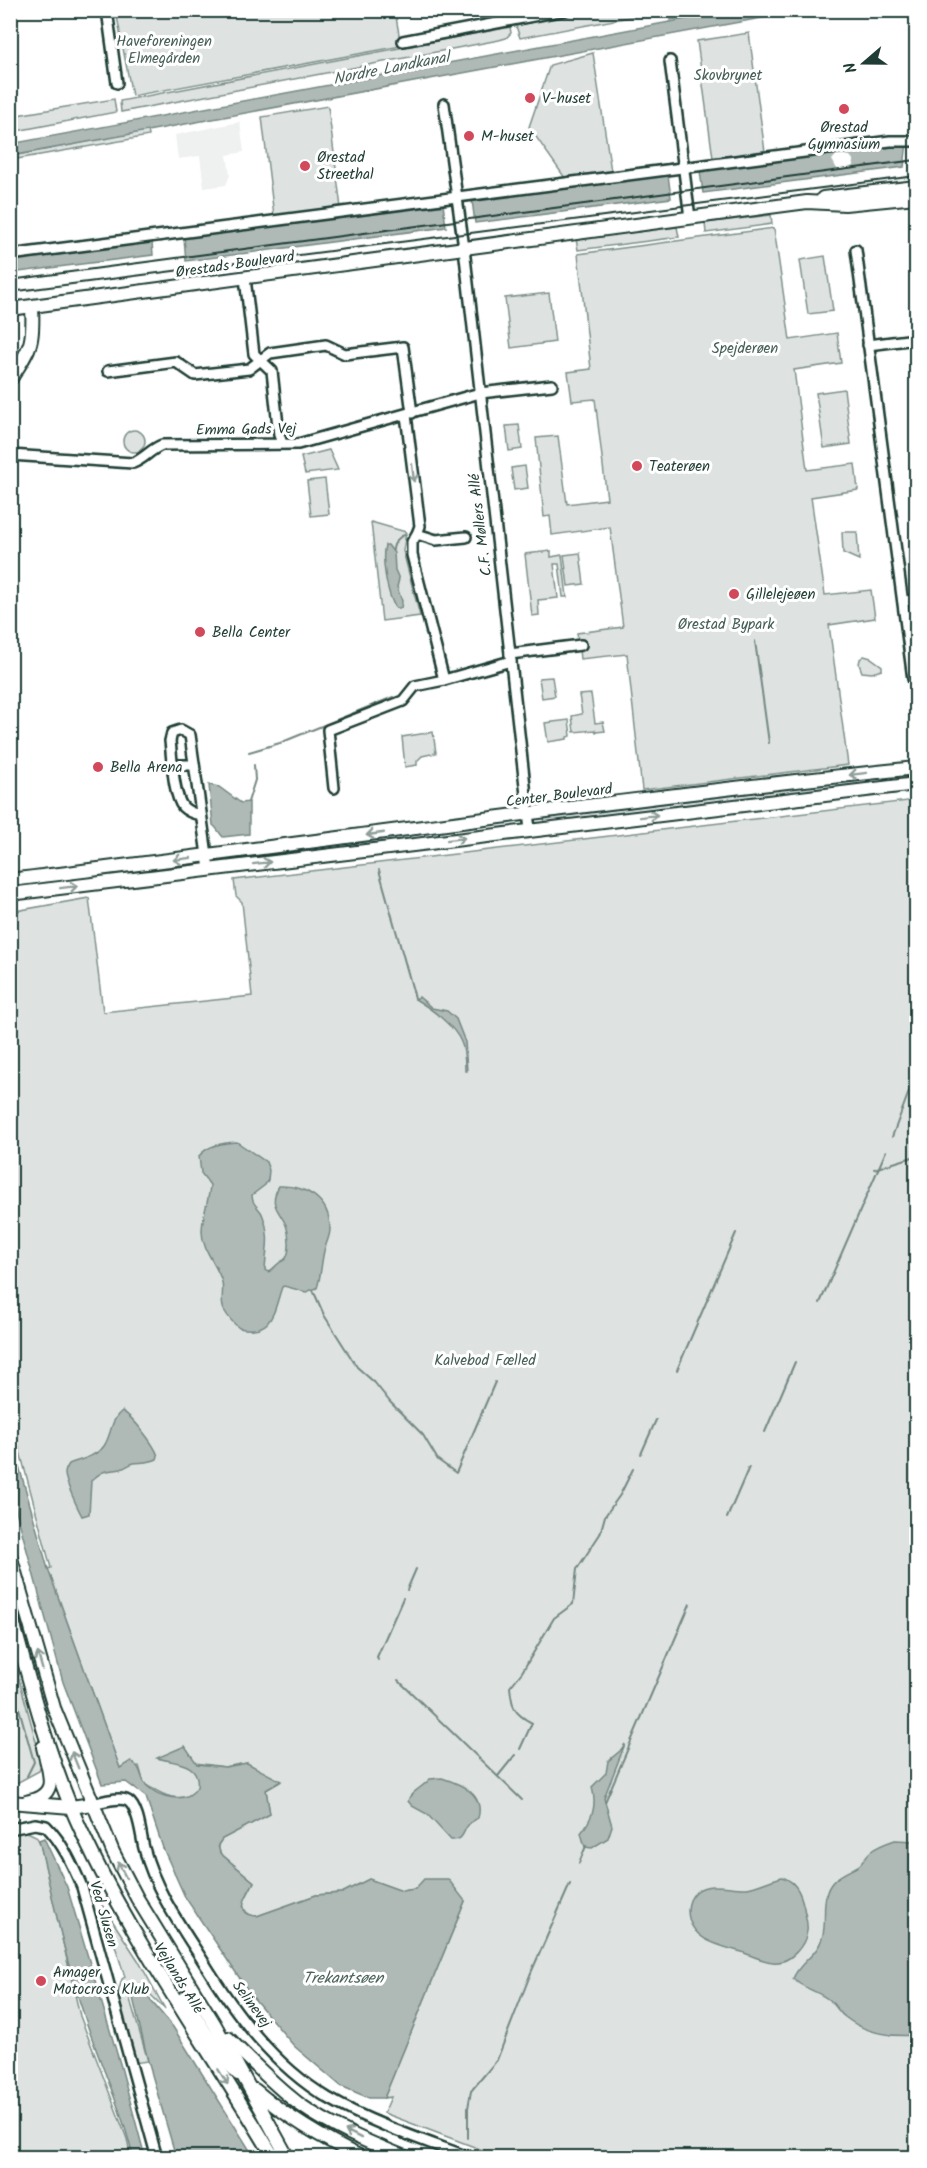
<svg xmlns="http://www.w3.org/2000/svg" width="927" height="2168" viewBox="0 0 927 2168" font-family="Kalam,sans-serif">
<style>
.built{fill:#eef1f0}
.green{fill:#dee3e2;stroke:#7e908b;stroke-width:1.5}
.water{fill:#afbab7;stroke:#758883;stroke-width:1.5}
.pier{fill:#fff}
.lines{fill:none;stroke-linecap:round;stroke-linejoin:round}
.stream{stroke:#758883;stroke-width:2}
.street-casing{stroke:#1f3d34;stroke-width:14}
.secondary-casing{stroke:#1f3d34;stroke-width:16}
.street{stroke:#fff;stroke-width:9}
.secondary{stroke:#fff;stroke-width:12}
.rail{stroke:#1f3d34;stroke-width:2}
.oneway{stroke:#8f9e9a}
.poi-dot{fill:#d1495b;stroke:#fff;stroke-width:2}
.labels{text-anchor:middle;stroke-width:6;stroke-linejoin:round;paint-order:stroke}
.park-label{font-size:15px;fill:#455e57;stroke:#fff}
.poi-label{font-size:15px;fill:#1f3d34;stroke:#fff;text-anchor:start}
.street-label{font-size:15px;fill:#1f3d34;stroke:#fff}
.water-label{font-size:16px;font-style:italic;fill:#4a625b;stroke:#fff}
</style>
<rect width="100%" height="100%" fill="#fff"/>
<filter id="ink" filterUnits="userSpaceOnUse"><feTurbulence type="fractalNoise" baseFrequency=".0167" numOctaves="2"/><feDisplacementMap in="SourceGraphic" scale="12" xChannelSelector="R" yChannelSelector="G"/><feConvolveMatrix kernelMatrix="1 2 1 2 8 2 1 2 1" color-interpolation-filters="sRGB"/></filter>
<g filter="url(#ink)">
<path class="built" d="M240,122L244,152L227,155L230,175L226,185L204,188L200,156L178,159L175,135Z"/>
<g class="green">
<path d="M589,10H650L651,13L520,38L516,26Z"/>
<path d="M116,11H395L401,46L132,96Z"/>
<path d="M669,11V10L724,11L671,20Z"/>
<path d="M510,27L511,33L506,38L499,40L121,112L120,101Z"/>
<path d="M749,33L765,152L713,158L697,41Z"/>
<path d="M593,53L611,171L565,178L529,127L550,65Z"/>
<path d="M114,99L116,112L11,132V116Z"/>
<path d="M328,106L341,208L274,216L262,117Z"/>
<path d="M148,130L149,136L11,160V156Z"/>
<path d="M771,215L772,224L706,233L705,223Z"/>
<path d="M677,227L679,237L578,250L576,239Z"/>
<path d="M774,228L790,340L837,333L841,363L794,370L807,470L855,464L858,490L811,497L825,595L871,590L875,618L829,625L848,765L642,790L627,654L580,659L577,633L623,627L610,527L552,535L550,516L544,517L536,438L558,436L567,504L607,499L595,399L572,401L568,372L591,369L578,254Z"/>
<path d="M825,256L833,311L808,314L800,260Z"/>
<path d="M549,293L555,342L511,348L505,298Z"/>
<path d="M844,389L851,444L824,448L816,393Z"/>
<path d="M519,425L522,449L509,451L506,426Z"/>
<circle cx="134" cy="441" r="11"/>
<path d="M329,450L338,470L305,474L301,457Z"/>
<path d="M525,466L528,488L514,490L511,468Z"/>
<path d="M325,479L329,514L311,516L307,481Z"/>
<path d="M371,522L406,532L403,551L420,616L382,621Z"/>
<path d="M842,532H857L859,560L843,553Z"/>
<path d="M551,551V557L562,555L567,597H563L559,564H554L558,598L538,600L539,615L532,616L525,554Z"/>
<path d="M580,553L584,584L568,586L564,555Z"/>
<path d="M864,656L871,658L882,666V670L872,673L862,672L859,664L860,659Z"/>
<path d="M552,677L555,696L542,698L539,678Z"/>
<path d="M591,694L595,723L603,722L605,731L596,732L595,730L574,732L572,716L582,714L579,695Z"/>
<path d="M569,720L571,736L567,737V739L548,742L545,723Z"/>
<path d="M433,732L436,753L422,756L417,761V765L405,767L402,737Z"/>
<path d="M916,773V779L545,824L544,818Z"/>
<path d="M916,800V2157H501L384,2113L391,2097L384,2098L465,1901L415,1889L402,1891L369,1879L342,1893L316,1895L257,1916C249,1916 244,1911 243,1903L254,1882L220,1853L218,1845L222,1839L270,1814L266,1790L280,1782L247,1763L225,1767L158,1758C168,1761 181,1761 190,1766C212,1780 191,1811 157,1791C154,1789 148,1787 145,1784C142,1780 141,1771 139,1766L120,1769L48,1569L51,1568L11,1418L10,912L89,898L103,1012L252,996L242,902L236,896L234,880Z"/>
<path d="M10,1646L42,1763L39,1771L11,1786Z"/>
<path d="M25,1831L36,1836L40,1843L80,2016L127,2139L131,2157L11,2158L10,1834Z"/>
<path d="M102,1905L138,1960L165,2009L140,1984L129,1996L148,2061L134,2063L118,1993L122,1979L125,1977Z"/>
</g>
<g class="water">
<path d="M729,11H800L11,156L10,144Z"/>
<path d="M907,143L904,167L703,193L700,171Z"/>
<path d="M668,175L671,198L475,223L472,200Z"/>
<path d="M443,204L446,227L186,261L184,238Z"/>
<path d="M152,242L153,255L11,273V261Z"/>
<path d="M385,545H388L394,553L395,570L399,579L397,587L402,601L401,608H396C387,596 381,558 385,545Z"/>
<path d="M209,785L219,787L241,803L249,802V834L223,837C219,833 218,829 213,825Z"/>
<path d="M419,997L432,1008L447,1011L456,1019L465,1042L467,1071H465C465,1061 465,1050 461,1042C454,1025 430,1008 415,999Z"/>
<path d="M237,1142L266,1162L269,1170L268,1180L265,1185L252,1195C252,1206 260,1207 263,1216C271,1237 266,1250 265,1270L268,1272C273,1270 274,1267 279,1263C282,1260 283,1262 286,1258C291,1250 289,1233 286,1225C279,1210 268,1205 279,1186C305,1185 330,1199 330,1229C330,1237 326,1243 324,1251C321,1264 321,1276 317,1288L306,1292L284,1286L282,1287C273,1313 273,1335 239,1328C233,1323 228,1317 224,1310C220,1302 224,1291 222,1282C217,1264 202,1251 202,1231C202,1216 209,1201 210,1185L201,1173L199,1156C208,1145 222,1143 237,1142Z"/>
<path d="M122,1411C133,1417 154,1444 158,1456L157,1459C149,1463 142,1462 134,1463C129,1464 125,1468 121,1469C104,1472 104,1469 91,1481L89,1514L82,1516C78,1509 65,1481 65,1474C65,1471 67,1467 69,1464C79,1460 97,1456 104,1446C112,1434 110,1420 122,1411Z"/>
<path d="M10,1434L48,1569L120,1768L131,1761C144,1770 139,1777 146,1785C159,1798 187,1805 197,1787C201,1762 175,1763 157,1758L185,1746L197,1764L225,1767L247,1763L281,1781L266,1790L270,1814L222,1839L218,1845L220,1853L254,1882C248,1893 232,1915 257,1916L316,1895L342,1893L369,1879L402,1891L415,1889L424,1879H448L465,1901L384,2098H369L341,2086L294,2046L251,1995L185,1897L163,1848L146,1797L126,1782L102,1784L63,1682L11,1492Z"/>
<path d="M625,1744L604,1798L612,1826L608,1838L592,1848L585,1847L581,1833C593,1817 597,1806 592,1787L606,1773L608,1761L620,1751Z"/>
<path d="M442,1778C461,1784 485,1794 478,1818C475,1820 472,1821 469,1824C462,1831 465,1841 451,1840L427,1814L412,1806L408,1801C409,1793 423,1787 430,1779Z"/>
<path d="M44,1838L67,1887L121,2067L145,2157H133C122,2109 100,2065 85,2018C65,1960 53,1899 39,1840Z"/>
<path d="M895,1840L916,1841V2035C892,2037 865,2033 845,2017C839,2013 836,2005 829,2000C818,1991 804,1989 793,1979C798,1963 817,1956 822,1938C827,1924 822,1906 827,1892C832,1877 846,1873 858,1866C863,1863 865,1856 870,1852C877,1846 886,1843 895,1840Z"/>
<path d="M782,1877C798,1882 802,1897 805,1913C806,1918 808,1925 807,1931C805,1946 790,1964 773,1962C762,1961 752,1956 742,1952C720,1946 689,1940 688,1911C688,1903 691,1896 697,1891C711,1881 731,1889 747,1888C759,1886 770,1880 782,1877Z"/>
<path d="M141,1989L173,2027L254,2157H176L148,2061L133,1998L135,1991Z"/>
</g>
<path class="pier" d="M837,154L850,156L854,161L853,166L845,170L837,169L832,160Z"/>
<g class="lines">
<g class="stream">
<path d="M393,550C393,543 400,535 406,535"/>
<path d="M755,641L769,743"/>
<path d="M249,752L280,743L393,697"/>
<path d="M248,802L255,780L254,765"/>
<path d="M379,870L415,998"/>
<path d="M892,1137L916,1073"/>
<path d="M874,1169L916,1156"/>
<path d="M313,1290L324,1315L357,1367L375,1383L390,1402L423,1435L438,1460L456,1473L495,1382"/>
<path d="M820,1303L886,1151"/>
<path d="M677,1370L736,1233"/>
<path d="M765,1432L795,1362"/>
<path d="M641,1454L656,1420"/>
<path d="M727,1518L749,1467"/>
<path d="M407,1590L416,1569"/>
<path d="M378,1660L377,1657L403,1598"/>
<path d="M10,1676L34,1762L27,1776"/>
<path d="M398,1680L522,1800"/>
<path d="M520,1749L532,1723C513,1713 512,1707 510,1687L522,1672L554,1618L573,1604L577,1569L600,1534L605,1516L620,1495L633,1469"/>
<path d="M498,1776L515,1755"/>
<path d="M605,1802L690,1604"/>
<path d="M579,1863L586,1846"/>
<path d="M468,2138V2108L471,2091L497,2060L530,1975L570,1884"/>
</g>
<defs>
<g id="street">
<path d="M107,10L117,83"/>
<path d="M403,41L565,10"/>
<path d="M670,61L690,218"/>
<path d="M444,104L464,248L530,830"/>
<path d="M856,250L913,679"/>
<path d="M10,255L890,141H916"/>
<path d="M245,278L254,354L272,371L279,435L282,443"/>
<path d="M868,345L916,339"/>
<path d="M108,371L176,362L195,375L249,369L270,353L326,345L345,354L403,347L412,413"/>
<path d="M406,415L420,526L417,534"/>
<path d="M10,455L133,463C144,459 151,449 162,445L298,444L480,393L552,385"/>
<path d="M903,601L916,600"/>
<path d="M510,654L581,645"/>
<path d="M444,680L412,555V542L417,534L436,540L466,537"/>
<path d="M173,765H194"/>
<path d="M334,788L328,730L403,701L415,686L444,680L511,661"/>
<path d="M201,815C195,814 188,812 183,807C173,795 172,757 170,741L172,733L181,730L190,735L209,869"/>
<path d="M92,1804C102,1802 119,1796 128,1801C139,1808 141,1837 144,1848C155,1890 180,1925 203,1961C235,2013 274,2066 328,2098C373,2124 423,2140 471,2158"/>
<path d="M10,1829L35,1824L46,1826C63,1843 73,1866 82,1887L157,2158"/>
</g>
<g id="secondary">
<path d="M823,198L916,187"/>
<path d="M10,309L807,202L845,204L916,197"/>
<path d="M10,380C30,348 34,346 32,307"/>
<path d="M10,880C313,843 614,799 916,768"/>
<path d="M10,894L916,784"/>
<path d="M10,1555L54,1708L113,1852L137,1898L215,2025L288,2158"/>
<path d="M10,1611C31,1685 49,1762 82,1832C135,1947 210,2049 274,2158"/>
<path d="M10,1802L71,1807L92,1804"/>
<path d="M26,1802C61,1795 49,1774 43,1747"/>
<path d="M184,1998L216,2049L238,2074"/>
<path d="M228,2038C251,2061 273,2084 299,2104C331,2127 370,2143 407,2158"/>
<path d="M255,2090C288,2118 323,2139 363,2158"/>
</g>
</defs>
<use href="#street" class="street-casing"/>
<use href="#secondary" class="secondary-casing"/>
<use href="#street" class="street"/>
<use href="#secondary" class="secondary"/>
<g class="rail">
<path d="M10,280L916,160"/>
<path d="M10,292L916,176"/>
</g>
</g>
<defs><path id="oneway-shaft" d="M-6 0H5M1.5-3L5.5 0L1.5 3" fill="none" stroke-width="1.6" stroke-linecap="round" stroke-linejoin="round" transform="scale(1.5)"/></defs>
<g class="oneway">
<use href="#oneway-shaft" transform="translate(413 473) rotate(83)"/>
<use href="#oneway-shaft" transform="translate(858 774) rotate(173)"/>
<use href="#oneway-shaft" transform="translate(649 816) rotate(-7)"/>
<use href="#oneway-shaft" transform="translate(375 834) rotate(172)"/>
<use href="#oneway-shaft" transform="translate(456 839) rotate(-7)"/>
<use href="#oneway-shaft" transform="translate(182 859) rotate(173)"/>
<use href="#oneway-shaft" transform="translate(262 863) rotate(-7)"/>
<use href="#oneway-shaft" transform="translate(69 887) rotate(-7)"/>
<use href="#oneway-shaft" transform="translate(40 1661) rotate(-106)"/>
<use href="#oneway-shaft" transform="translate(75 1760) rotate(-112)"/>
<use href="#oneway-shaft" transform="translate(122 1870) rotate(-117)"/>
<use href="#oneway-shaft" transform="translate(223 2077) rotate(58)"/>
<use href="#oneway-shaft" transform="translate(353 2134) rotate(-153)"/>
</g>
</g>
<g class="poi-dot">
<circle cx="530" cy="98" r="6"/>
<circle cx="844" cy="109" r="6"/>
<circle cx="469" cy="136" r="6"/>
<circle cx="305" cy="166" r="6"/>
<circle cx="637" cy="466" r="6"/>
<circle cx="734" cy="594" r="6"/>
<circle cx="200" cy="632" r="6"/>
<circle cx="98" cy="767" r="6"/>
<circle cx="41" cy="1981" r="6"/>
</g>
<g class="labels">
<g class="park-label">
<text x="164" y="46">Haveforeningen<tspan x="164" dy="17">Elmegården</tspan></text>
<text x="728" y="80">Skovbrynet</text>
<text x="745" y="353">Spejderøen</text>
<text x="726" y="629">Ørestad Bypark</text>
<text x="485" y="1365">Kalvebod Fælled</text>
</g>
<g class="poi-label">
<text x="542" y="103">V-huset</text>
<text x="844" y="132" text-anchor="middle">Ørestad<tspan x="844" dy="17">Gymnasium</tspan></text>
<text x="481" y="141">M-huset</text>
<text x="317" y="162">Ørestad<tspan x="317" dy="17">Streethal</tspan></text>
<text x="649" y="471">Teaterøen</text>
<text x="746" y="599">Gillelejeøen</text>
<text x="212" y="637">Bella Center</text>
<text x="110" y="772">Bella Arena</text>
<text x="53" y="1977">Amager<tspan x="53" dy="17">Motocross Klub</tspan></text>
</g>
<g class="street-label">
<text transform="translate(235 264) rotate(-8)" y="5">Ørestads Boulevard</text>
<text transform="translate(246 429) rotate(-1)" y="5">Emma Gads Vej</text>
<text transform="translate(480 525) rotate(-97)" y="5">C.F. Møllers Allé</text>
<text transform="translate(559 795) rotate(-7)" y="5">Center Boulevard</text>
<text transform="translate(104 1914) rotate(74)" y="5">Ved Slusen</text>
<text transform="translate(179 1978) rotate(58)" y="5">Vejlands Allé</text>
<text transform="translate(252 2004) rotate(53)" y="5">Selinevej</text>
</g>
<g class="water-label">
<text transform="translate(391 67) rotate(-11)" y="6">Nordre Landkanal</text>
<text x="343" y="1983">Trekantsøen</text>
</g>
</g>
<rect width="927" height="2168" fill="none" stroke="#fff" stroke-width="36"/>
<rect x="18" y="18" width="891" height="2132" fill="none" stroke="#1f3d34" stroke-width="2" filter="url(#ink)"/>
<g transform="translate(864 63) rotate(250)" stroke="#ffffff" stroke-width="4.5" paint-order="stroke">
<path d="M0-4.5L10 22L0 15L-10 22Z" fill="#1f3d34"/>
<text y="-9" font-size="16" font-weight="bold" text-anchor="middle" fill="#1f3d34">N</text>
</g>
</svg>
